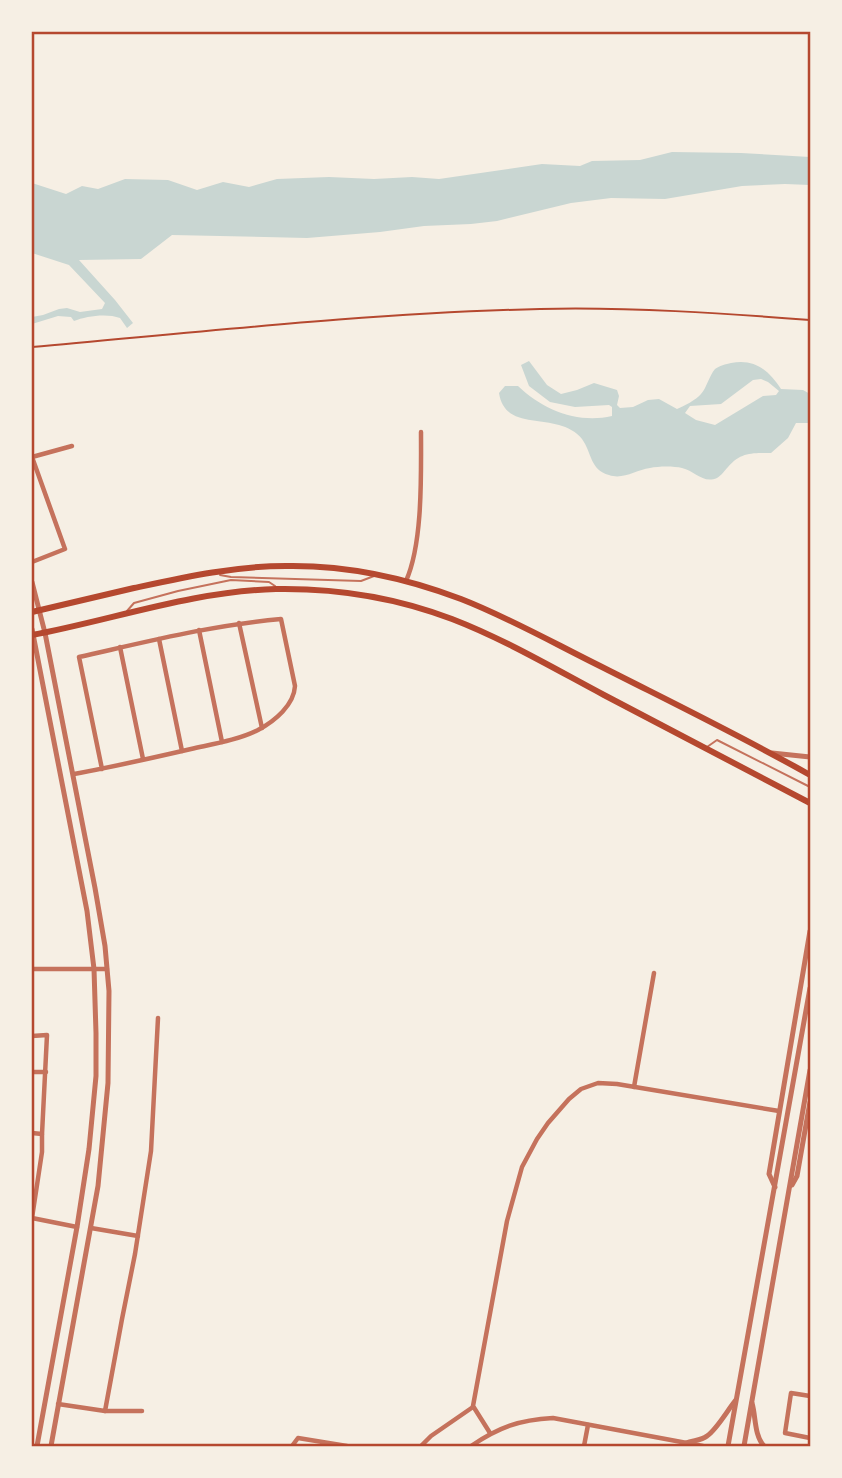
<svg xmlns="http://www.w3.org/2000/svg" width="842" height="1478" viewBox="0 0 842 1478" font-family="'Sofia Sans Condensed',sans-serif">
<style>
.water{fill:#c9d6d2;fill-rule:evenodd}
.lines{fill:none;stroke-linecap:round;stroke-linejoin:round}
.path{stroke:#b5482f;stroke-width:2}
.service{stroke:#c5725c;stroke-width:2}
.minor{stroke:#c5725c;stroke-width:4.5}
.tertiary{stroke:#c5725c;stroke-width:5}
.secondary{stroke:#b5482f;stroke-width:6}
.neatline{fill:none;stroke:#b5482f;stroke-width:2.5}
</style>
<rect width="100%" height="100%" fill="#f6efe4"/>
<g class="water">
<path d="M672,152L741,153L810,157V185L785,184L742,186L665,199L611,198L571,203L497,221L471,224L424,226L380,232L307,238L172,235L141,259L79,260L115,300L133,323L127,328L120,318C107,313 86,316 74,321L71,317L58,316L32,324V317L43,315L59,309L67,308L80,312L102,309L105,303L69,265L32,253V183L66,194L82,186L98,189L125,179L168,180L197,190L223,182L249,187L277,179L329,177L374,179L412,177L439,179L542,164L580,166L592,161L640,160Z"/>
<path d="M529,361L547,385L561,394L577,390L594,383L617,390L619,396L617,405L620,408L633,407L648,400L659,399L677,409C684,406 696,400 701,394C707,387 709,376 715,369C719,366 726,364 731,363C755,358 769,371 781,389L803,390L810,394V423H796L788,438L771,453C752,453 741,452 728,467C725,470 721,476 717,478C703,484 695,471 682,468C674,466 659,466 650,468C636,470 623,480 609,475C590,470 592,453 582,439C577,432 567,427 559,425C536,418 504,425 499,393L505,386H518C543,410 578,424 612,416V407L609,405L575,407L550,402L529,386L521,365ZM761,379L768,382L779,391L776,395L763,396L715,425L696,420L685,413L690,406L721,404L753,380Z"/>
</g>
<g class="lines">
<path class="path" d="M32,347C201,332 370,313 540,309C630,307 721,313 810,320"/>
<g class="service">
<path d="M220,575L231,577L361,581L374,576"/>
<path d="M127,611L134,603L178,591L231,580L269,582L275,586"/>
<path d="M707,747L717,740L810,787"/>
</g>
<g class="minor">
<path d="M32,457L65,549L32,562"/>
<path d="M32,457L72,446"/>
<path d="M406,581C423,543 421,474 421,432"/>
<path d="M239,623L262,728"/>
<path d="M199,630L222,742"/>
<path d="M159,639L182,751"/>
<path d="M120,647L143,759"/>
<path d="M74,774C113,767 152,758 191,749C213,744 238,740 258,730C275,721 294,705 295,686L281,619C212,625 146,642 79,657L102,769"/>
<path d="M32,969H107"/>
<path d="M32,1036L47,1035L42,1134V1152L32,1218"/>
<path d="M32,1072H46"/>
<path d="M634,1087L654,973"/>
<path d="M32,1133L42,1134"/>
<path d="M32,1218L77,1227"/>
<path d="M91,1228L138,1236"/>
<path d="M810,1396L791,1393L785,1433L810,1438"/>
<path d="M58,1404L105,1411H142"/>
<path d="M105,1411L122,1319L135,1254L151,1151L158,1018"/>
<path d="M490,1433L473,1406L507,1221L522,1167L537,1139L548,1123L569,1099L581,1089L598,1083L617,1084L779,1111"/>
<path d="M292,1446L298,1438L347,1446"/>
<path d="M421,1446L431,1436L473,1407"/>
<path d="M471,1446C499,1427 519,1420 553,1418L703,1446"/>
<path d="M584,1446L588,1425"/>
</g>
<g class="tertiary">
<path d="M32,582L45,633L95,888L105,946L109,991L108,1083L98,1186L51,1446"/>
<path d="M32,629L87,911L94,969L96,1033V1076L89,1149L77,1227L37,1446"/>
<path d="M772,753L810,757"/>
<path d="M792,1185L797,1176L810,1102"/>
<path d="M775,1187L769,1174L810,931"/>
<path d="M752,1403C756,1417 754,1435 764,1446"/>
<path d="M686,1443C693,1440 701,1441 707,1436C717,1429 727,1411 735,1401"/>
<path d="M728,1446L810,988"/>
<path d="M744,1446L810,1070"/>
</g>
<g class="secondary">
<path d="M32,612C66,604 100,596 134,588C185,577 234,566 286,566C345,565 406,578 461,599C510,618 557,645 604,668C673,703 743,737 810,775"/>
<path d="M32,635C112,620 193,591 276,589C336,588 397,598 452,619C504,639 555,669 604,695C673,731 742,767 810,803"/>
</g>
</g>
<rect width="842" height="1478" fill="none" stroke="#f6efe4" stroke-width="66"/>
<rect x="33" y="33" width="776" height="1412" class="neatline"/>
</svg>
